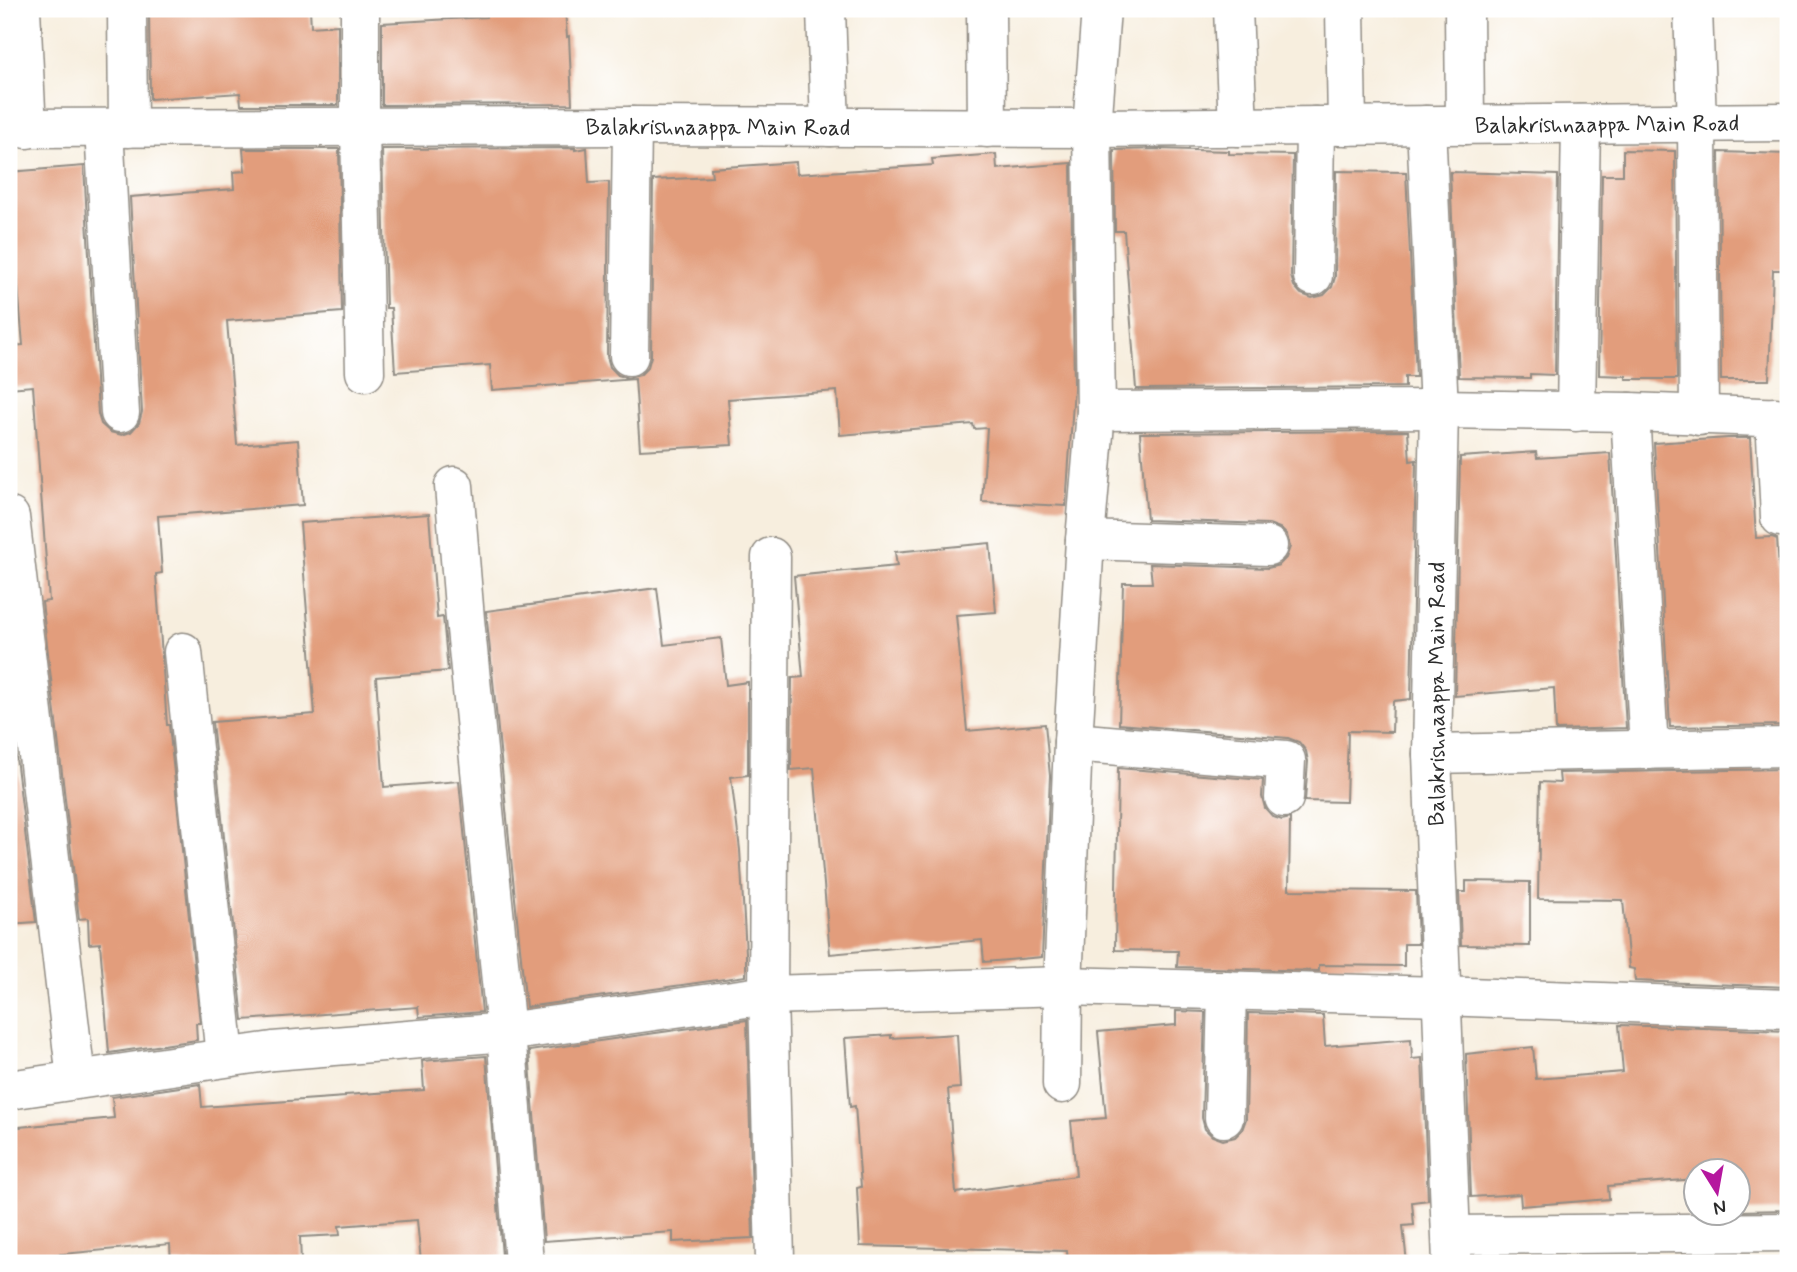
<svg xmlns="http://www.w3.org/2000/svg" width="1797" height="1272" viewBox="0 0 1797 1272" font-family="Mynerve,sans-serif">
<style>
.building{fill:#e29d7c}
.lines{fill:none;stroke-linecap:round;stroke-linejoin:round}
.minor-casing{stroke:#918c84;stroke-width:41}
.minor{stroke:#fff;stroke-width:38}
.labels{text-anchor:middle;stroke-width:5;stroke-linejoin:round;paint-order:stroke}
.street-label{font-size:23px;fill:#2b2b2b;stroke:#fff}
</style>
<rect width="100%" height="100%" fill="#fff"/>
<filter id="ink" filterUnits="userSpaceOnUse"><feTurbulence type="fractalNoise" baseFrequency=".0143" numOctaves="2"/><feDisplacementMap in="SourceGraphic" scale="14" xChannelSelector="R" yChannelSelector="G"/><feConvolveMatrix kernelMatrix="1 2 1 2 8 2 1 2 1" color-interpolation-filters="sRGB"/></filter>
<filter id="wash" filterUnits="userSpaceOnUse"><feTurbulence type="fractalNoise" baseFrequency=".00686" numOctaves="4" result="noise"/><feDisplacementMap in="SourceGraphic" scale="28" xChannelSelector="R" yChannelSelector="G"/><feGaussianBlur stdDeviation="1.57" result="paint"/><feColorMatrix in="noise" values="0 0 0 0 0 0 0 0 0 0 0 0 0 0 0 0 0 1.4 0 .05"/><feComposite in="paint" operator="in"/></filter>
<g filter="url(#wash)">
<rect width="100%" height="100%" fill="#f7eede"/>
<g id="blocks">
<g class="building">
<path d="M149,9H310L311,27L338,25V105H241L240,93L150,99Z"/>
<path d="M486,9H565L567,37L569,36L572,104L382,105V23L486,17Z"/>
<path d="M575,148V150L587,148L589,183L609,182L607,356L610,367L618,375L628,378L640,375L648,367L651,356L653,180L712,177L711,168L796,162L797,174L933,165L932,159L996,154L997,169L1071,163L1074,388L1066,506L982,502L987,428L974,429L973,424L840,435L837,391L728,399L732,445L640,450L635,379L492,390L490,365L395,372L391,308H386L382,149Z"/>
<path d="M243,149H339L342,312L227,321L237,445L298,440L303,505L158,516L162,573L156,574L167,725H169L200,1023H196L197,1040L109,1053L100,943L89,944L88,918L79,919L42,602L49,601L33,386L9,388V346L23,345L15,251H9V172L84,166L98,414L101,424L110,432L122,435L131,432L139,423L142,412L130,197L234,189L233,172L245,171Z"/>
<path d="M1159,149L1229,151V154L1293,155L1291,276L1294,286L1301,294L1312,298L1324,295L1332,287L1335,277L1336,171L1406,172L1416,377H1405V387L1136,389L1124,231H1115L1114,150Z"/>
<path d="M1623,150L1675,151L1677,379H1626V376L1599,375L1602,175H1623Z"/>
<path d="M1719,152L1788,154V270H1773L1769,380H1721Z"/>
<path d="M1450,172L1558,175L1555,375L1530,374V378L1459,377Z"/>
<path d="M1408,431L1410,461L1416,460L1411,699L1393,701L1392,732L1348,731L1346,802L1305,801L1308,761L1306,751L1299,742L1288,738L1119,724L1123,583H1152L1150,564L1268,568L1279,565L1286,558L1290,547L1287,535L1280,528L1269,524L1147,520L1140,433Z"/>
<path d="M1728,438H1750L1756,538L1772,537L1777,539L1780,583H1788V725L1670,727L1654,443Z"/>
<path d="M1536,452L1537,458L1610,453L1626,728L1556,730L1554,688L1455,696L1460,457Z"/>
<path d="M429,514L437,618L443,617L448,671L376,677L384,787L459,781L482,1012L419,1017L418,1007L243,1020L212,722L315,714L300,523Z"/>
<path d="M990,543L996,612L956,615L967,731L1045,724L1050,776L1042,957L984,962L982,940L830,954L814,768L791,770L792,678L803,677L794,576L897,566L895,552Z"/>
<path d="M657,588L664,645L721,638L726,685L748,682V775L731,777L740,850L746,953V976L526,1007L486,611Z"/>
<path d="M9,733H13L36,922L9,924Z"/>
<path d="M1118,768L1263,780L1262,797L1265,808L1273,817L1282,820L1290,818L1289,890L1416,891L1418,944H1404V966L1319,965V971L1177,967L1178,951L1115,950Z"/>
<path d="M1788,769V987L1635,981L1634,969L1629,968L1623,900L1538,899L1540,782L1560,783L1559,773Z"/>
<path d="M1466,881L1530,882V946L1461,945L1459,892H1466Z"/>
<path d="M1176,1011L1205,1012L1202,1118L1205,1129L1212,1136L1223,1140L1235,1137L1242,1130L1246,1119L1248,1013L1323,1015L1325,1046L1411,1039L1412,1059L1422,1058L1428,1200L1412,1202L1414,1225L1403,1226L1407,1263H1068L1067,1251L860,1246L857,1188L861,1187L855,1106L850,1107L845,1038L891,1035V1038L957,1034L960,1088L948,1089L956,1193L1076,1176L1071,1121L1106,1118L1098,1032L1176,1025Z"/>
<path d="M747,1020L753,1238L673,1242V1232L544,1241L529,1051Z"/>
<path d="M1619,1025L1788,1031V1210L1738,1211V1171H1696V1179L1608,1186L1609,1199L1521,1206L1520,1194L1471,1197L1466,1054L1533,1047L1536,1079L1623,1072Z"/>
<path d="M486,1056L502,1256L421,1262L417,1220L339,1226L340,1235L300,1237L301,1263H171L170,1244L9,1259V1128L114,1118L112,1097L200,1084L202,1107L345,1097V1095L424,1090L422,1061Z"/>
</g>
</g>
</g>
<g filter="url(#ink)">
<use href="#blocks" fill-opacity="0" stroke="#918c84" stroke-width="2"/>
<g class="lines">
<defs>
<g id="minor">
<path d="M21,9L27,129"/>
<path d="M127,9L128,128"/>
<path d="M360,9V128L365,372"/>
<path d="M826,9L830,127"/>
<path d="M986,9L987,128"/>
<path d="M1233,9L1238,127"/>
<path d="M1345,9L1347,126"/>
<path d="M1464,9L1465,125"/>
<path d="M1693,9L1697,123L1699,416"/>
<path d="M1426,125L1439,409L1432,754L1452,1263"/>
<path id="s1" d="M9,128L632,126L1092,128L1788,122"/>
<path d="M104,129L120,413"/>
<path d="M1313,276L1315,126"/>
<path d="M629,356L632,126"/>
<path d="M1096,411L1439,409L1630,412L1788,418"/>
<path d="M1576,412L1581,124"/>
<path d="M1630,412L1649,750"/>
<path d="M1775,417L1780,517L1788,518"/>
<path d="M454,486L465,619L506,1032L524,1263"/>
<path d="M10,517L76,1079"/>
<path d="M1085,540L1268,546"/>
<path d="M771,557L768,995L775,1259"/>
<path d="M183,652L225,1057"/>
<path d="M1073,742L1286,760L1284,798"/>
<path d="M1432,754L1788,747"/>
<path d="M1062,1084L1063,986L1073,742L1085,540L1096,411L1092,128L1101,9"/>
<path d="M9,1090L273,1051L506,1032L768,995L1063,986L1442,996L1788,1009"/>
<path d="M1224,1118L1227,990"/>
<path d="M1452,1235L1788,1232"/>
</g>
</defs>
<use href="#minor" class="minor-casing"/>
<use href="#minor" class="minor"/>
</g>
</g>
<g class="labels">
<g class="street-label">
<text dy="8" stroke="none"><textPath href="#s1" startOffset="1598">Balakrishnaappa Main Road</textPath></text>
<text dy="8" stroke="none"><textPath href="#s1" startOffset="709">Balakrishnaappa Main Road</textPath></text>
<text transform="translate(1436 694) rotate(-90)" y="8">Balakrishnaappa Main Road</text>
</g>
</g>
<rect width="1797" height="1272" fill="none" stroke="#fff" stroke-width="35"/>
<g transform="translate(1717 1192) rotate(169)"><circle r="33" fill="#ffffff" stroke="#aaaaaa" stroke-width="2"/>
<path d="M0-5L12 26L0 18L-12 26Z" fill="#b5179e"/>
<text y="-10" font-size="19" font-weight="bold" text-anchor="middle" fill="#2b2b2b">N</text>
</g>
</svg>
